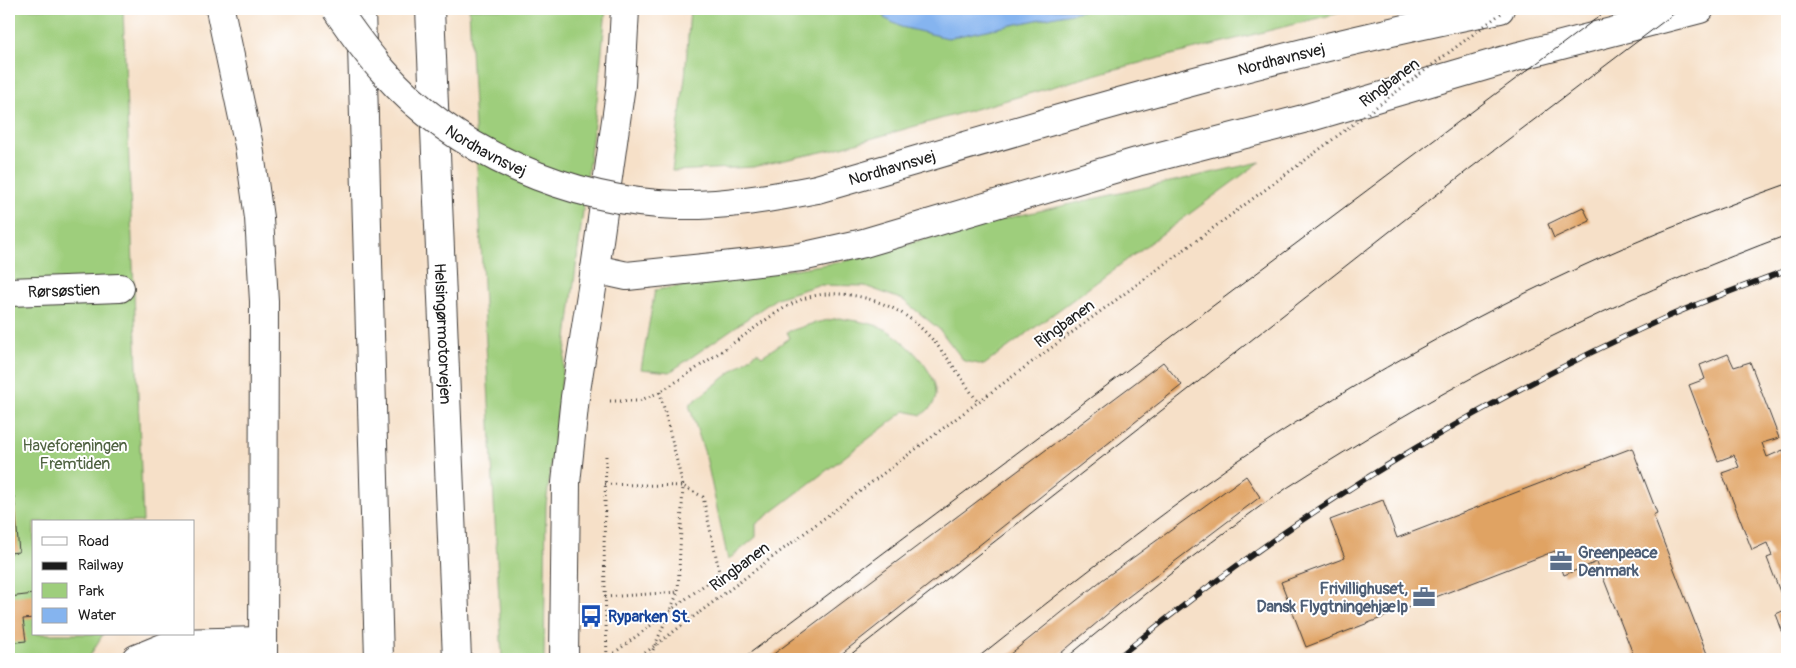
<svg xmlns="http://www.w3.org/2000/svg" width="1796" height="668" viewBox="0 0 1796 668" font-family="Pangolin,sans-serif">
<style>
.green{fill:#9ece7c;stroke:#5d754c}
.water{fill:#85b4ef;stroke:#506886}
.building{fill:#e0a364}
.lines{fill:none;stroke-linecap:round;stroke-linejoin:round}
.minor-casing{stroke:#3d3936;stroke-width:30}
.highway-casing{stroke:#3d3936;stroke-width:30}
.path{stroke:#3d3936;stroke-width:3;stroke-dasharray:1 4;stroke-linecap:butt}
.minor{stroke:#fff;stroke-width:28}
.highway{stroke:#fff;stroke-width:28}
.tram{stroke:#1c1c1c;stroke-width:1}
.rail-casing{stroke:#1c1c1c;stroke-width:5.5}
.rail{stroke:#fff;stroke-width:4;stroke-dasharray:11;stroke-linecap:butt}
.highway-bridge-casing{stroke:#3d3936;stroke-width:30;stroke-linecap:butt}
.path-bridge{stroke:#3d3936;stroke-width:3;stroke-dasharray:1 4;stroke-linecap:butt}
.highway-bridge{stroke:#fff;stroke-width:28}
.labels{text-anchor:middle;stroke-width:4;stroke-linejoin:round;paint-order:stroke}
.street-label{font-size:16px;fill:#1c1c1c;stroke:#fff}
.park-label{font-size:16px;fill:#506342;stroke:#fff}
.service-label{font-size:16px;font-weight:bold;fill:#4e5e75;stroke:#fff;text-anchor:start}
.transit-label{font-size:16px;font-weight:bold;fill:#164399;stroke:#fff;text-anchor:start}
</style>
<rect width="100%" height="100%" fill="#fff"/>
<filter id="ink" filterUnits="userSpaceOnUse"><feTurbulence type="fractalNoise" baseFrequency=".02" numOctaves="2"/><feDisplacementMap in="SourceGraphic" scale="10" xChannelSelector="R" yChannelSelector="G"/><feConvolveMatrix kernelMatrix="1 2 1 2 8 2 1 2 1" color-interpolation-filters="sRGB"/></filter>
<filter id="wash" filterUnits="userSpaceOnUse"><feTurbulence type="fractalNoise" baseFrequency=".0096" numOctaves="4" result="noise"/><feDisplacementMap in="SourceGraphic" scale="20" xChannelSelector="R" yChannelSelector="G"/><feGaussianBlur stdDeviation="1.12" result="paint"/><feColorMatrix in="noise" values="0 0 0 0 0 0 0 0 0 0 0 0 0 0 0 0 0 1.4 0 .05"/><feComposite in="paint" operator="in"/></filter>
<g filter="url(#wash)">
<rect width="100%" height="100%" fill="#f6e0c8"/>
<g class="green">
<path d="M9,9H123L143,522H34V634H103L88,659H9Z"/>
<path d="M469,9H606L598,92L546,505L544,659H502Z"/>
<path d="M690,9H1355L1112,70L835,149L753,167L672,171L685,78Z"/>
<path d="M1260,162L984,365L964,361L939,329L903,300L865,286L818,285L777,298L670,372L641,369L655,290L841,262L967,227Z"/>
<path d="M839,318C854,321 871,322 885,329C904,339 948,380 933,404C931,408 925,412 922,415L905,411L756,524V537L728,560L706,457L689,405L757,352L762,356L790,338L787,332L814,323Z"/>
</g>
<g class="water">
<path d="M885,9H1091L948,38L901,27L884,18Z"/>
<path d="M1094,9H1137L1124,15Z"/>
</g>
<g id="blocks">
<g class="building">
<path d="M1583,207L1590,221L1554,238L1548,224Z"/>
<path d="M1728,354L1734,367L1750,362L1779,438L1762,443L1767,457L1783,450L1787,460V595L1782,597L1767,558L1772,556L1767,543L1752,550L1722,473L1739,467L1734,455L1718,461L1689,385L1705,379L1700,365Z"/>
<path d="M1163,362L1182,385L835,659H767Z"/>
<path d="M1632,448L1657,513L1653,515L1709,659H1635L1597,562L1564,575L1555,551L1306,647L1281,582L1345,558L1330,520L1383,500L1397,538Z"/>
<path d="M1246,476L1260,497L1124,600L1054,659H1004L1102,580Z"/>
<path d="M14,496L19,552L9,553V497Z"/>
<path d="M34,594V618L23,619L26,641L9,643V597Z"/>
<path d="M1787,609V644L1776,614Z"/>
</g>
</g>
</g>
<g filter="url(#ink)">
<use href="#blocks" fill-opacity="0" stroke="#3d3936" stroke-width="1"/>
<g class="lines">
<defs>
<g id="minor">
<path d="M220,9L249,146L259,218L264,301L263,659"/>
<path d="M595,269L627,276L742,264L801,257L864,243L1137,162L1307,118L1519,56L1700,9"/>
<path id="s1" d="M9,292L120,288"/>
<path d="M136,659L175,643L262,641"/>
<path d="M564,659L566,483L575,397L595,269L621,85L625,9"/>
</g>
<g id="highway">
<path d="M361,9L379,659"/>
<path id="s2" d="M430,9L457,659"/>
<path id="s3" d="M817,189C1043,124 1269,54 1500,9"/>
</g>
</defs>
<use href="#minor" class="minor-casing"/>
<use href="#highway" class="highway-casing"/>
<g class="path">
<path d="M610,401H639L660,392C689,374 717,354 745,335C763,322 782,307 803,299C840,285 893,301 920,327C943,348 960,377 978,402"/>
<path d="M606,456L604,549L607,659"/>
<path d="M605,484L683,486L703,497L717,561"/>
<path d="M605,597L678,592"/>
<path d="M700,612L978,402L1312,155"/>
<path d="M649,659L678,592L683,486L660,392"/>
</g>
<use href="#minor" class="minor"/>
<use href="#highway" class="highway"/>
<g class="tram">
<path d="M742,659L1609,9"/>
<path d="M845,659L1468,170L1680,9"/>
<path d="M976,659C1060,592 1145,526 1233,464C1366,373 1509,295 1658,233C1701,216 1744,199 1787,184"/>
<path d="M1065,659C1129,606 1194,554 1262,505C1297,480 1335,458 1372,435C1504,355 1643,289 1787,235"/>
</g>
<defs>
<path id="rail" d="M1116,659C1284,521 1469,406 1667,317C1706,300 1747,285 1787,270"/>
</defs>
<use href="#rail" class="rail-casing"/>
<use href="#rail" class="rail"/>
<defs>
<g id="highway-bridge">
<path id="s4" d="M336,9C351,31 366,52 384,72C455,153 572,202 678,205C725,206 771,198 817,189"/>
</g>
</defs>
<use href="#highway-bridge" class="highway-bridge-casing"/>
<g class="path-bridge">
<path d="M1312,155L1507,9"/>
<path d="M606,659L711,580L719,572L717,561"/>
<path d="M637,659L700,612"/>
</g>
<use href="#highway-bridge" class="highway-bridge"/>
</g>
</g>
<defs>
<symbol id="office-bare" viewBox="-9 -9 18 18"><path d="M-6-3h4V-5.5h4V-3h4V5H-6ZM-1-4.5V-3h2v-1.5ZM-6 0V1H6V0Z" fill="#5c6f8a" stroke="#fff" stroke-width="2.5" paint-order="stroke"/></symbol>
<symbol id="bus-bare" viewBox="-9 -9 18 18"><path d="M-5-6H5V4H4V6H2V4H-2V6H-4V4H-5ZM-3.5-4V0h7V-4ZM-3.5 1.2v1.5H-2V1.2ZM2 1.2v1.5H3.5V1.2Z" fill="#1a4fb4" stroke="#fff" stroke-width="2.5" paint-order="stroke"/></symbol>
</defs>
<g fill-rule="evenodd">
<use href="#office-bare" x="1545" y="545" width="32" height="32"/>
<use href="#office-bare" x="1408" y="581" width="32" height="32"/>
<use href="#bus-bare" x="575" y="600" width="32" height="32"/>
</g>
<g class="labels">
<g class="street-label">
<text dy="6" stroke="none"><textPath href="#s3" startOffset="482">Nordhavnsvej</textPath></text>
<text transform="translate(1389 82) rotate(-37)" y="6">Ringbanen</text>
<text dy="6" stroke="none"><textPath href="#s4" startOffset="209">Nordhavnsvej</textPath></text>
<text dy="6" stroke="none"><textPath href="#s3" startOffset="78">Nordhavnsvej</textPath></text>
<text dy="6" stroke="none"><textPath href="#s1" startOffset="55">Rørsøstien</textPath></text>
<text transform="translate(1064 323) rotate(-36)" y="6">Ringbanen</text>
<text dy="6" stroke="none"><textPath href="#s2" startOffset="325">Helsingørmotorvejen</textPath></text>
<text transform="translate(739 566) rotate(-37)" y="6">Ringbanen</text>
</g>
<g class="park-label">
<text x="75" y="451">Haveforeningen<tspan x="75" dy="18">Fremtiden</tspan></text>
</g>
<g class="service-label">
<text x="1578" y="558">Greenpeace<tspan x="1578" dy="18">Denmark</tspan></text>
<text x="1408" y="594" text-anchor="end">Frivillighuset,<tspan x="1408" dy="18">Dansk Flygtningehjælp</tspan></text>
</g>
<g class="transit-label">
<text x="608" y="622">Ryparken St.</text>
</g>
</g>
<rect width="1796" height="668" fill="none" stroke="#fff" stroke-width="30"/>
<rect x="32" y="520" width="162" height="115" fill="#ffffff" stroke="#a4a4a4"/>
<rect x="42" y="537" width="25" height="8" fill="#ffffff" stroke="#a4a4a4"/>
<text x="78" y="546" font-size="15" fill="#1c1c1c">Road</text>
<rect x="42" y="562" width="25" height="8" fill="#1c1c1c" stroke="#a4a4a4"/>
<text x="78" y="570" font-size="15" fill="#1c1c1c">Railway</text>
<rect x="42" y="583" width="25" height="15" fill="#9ece7c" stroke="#a4a4a4"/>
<text x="78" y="596" font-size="15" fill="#1c1c1c">Park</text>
<rect x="42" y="608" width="25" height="15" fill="#85b4ef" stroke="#a4a4a4"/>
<text x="78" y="620" font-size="15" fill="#1c1c1c">Water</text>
</svg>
